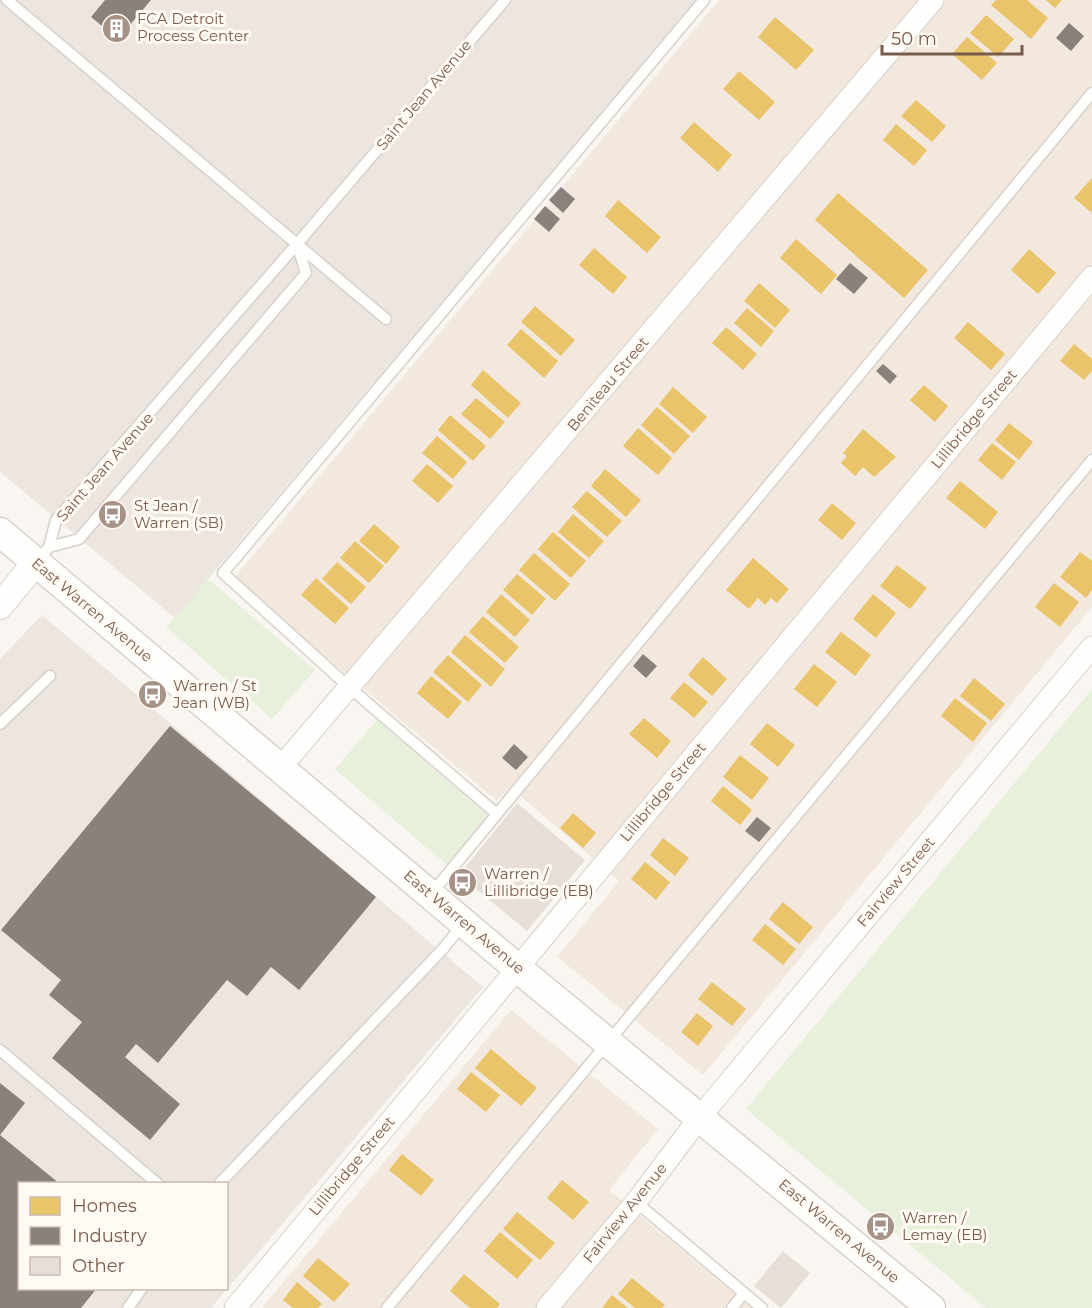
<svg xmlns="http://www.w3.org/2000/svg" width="1092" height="1308" viewBox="0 0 1092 1308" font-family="Montserrat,sans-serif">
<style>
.residential{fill:#f2e8de}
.industrial{fill:#ede5e0;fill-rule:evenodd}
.green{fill:#e7f0db}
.homes{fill:#e9c46a}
.industry{fill:#8a817c}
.building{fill:#e6ded7}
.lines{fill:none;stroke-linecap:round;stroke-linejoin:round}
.service-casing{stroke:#d7d1cb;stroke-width:13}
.minor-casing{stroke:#d7d1cb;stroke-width:23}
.tertiary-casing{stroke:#d7d1cb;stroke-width:28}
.secondary-casing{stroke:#d9d2cb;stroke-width:31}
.service{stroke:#fefefd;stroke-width:10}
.minor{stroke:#fefefd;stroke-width:21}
.tertiary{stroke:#fefefd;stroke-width:26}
.secondary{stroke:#fefefd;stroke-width:28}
.labels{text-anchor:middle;stroke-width:6;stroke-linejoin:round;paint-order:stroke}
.poi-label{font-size:15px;fill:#7a5c4d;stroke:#fffaf3;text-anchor:start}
.street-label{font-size:15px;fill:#7a5c4d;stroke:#fffaf3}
</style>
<rect width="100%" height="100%" fill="#f9f5f0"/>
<g class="residential">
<path d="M719,0H1092V607L703,1075L557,957L619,881L510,787L497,801L233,579Z"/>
<path d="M511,1010L658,1129L609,1190L752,1308H262Z"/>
</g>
<g class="industrial">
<path d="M0,0H697L175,618L0,472Z"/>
<path d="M42,615L483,987L211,1308H0V659ZM20,1184H226V1288H20Z"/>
</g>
<g class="green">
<path d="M208,579L315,670L272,719L166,627Z"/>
<path d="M1092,689V1308H986L746,1109Z"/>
<path d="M377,720L488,816L447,865L335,769Z"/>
</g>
<g class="homes">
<path d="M996,0H1027L1048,18L1031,39L991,5Z"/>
<path d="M1046,0H1062L1055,8Z"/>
<path d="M986,15L1014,39L998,57L970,33Z"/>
<path d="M775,17L814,50L796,70L758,37Z"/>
<path d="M967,37L997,63L982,80L952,54Z"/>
<path d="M739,71L775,102L759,120L723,89Z"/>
<path d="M916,100L946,126L932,142L901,116Z"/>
<path d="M694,122L732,155L718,172L680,138Z"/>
<path d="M896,124L927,150L914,166L883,140Z"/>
<path d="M1092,178V213L1074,198Z"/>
<path d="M838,193L928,270L904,298L815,220Z"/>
<path d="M618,200L661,237L647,253L605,216Z"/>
<path d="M796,239L837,275L821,294L780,258Z"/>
<path d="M594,248L627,277L613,294L579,265Z"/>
<path d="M1029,249L1056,273L1038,294L1011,270Z"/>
<path d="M759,283L790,310L775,328L744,301Z"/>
<path d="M535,306L575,340L561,356L521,322Z"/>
<path d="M747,308L774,331L761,347L734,323Z"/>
<path d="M968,322L1005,354L991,370L954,338Z"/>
<path d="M726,327L757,354L743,370L712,343Z"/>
<path d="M521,329L558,361L544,378L507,345Z"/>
<path d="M1074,344L1092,359V371L1084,380L1060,361Z"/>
<path d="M483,370L521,403L508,418L471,385Z"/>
<path d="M924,385L948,406L935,422L910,400Z"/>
<path d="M673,387L707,417L693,433L659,404Z"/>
<path d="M476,398L505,422L490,439L461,414Z"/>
<path d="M657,407L690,436L674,454L641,425Z"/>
<path d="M450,415L486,446L473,461L438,430Z"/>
<path d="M1009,423L1033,442L1019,460L995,440Z"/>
<path d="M638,428L672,458L658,475L623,446Z"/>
<path d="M863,429L896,457L874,477L863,467L855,476L841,463L847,456L843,453Z"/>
<path d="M437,436L467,462L453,479L422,453Z"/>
<path d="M992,443L1016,462L1002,480L978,460Z"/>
<path d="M427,464L453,486L438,503L412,481Z"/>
<path d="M605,469L641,500L626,517L591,486Z"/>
<path d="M960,481L998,512L985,529L946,498Z"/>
<path d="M587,491L622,521L607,537L572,507Z"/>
<path d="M832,503L856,523L842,540L818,520Z"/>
<path d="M573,514L604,541L589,558L558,532Z"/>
<path d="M374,524L400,547L386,564L359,541Z"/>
<path d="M553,532L586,561L571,578L538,549Z"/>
<path d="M355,541L384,566L369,583L340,558Z"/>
<path d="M1080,552L1092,561V590L1086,598L1060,577Z"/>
<path d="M534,553L570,584L555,601L519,570Z"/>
<path d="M753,558L789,589L777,603L771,598L765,605L758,598L749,609L726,590Z"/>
<path d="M337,562L366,587L351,604L322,579Z"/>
<path d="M897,565L927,588L910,609L880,586Z"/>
<path d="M517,574L546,599L532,615L503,590Z"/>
<path d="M316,578L349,608L335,624L301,595Z"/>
<path d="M1054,583L1079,602L1060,627L1035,607Z"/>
<path d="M501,594L530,620L515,637L486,612Z"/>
<path d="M873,594L896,613L876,638L853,619Z"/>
<path d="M483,616L519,647L505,663L469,632Z"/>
<path d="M841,632L871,655L855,676L825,652Z"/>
<path d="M465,635L505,669L491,687L451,652Z"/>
<path d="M448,655L482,685L468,702L433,672Z"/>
<path d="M703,657L727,679L712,696L688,675Z"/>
<path d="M814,664L837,682L817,707L794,689Z"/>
<path d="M431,676L462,702L448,719L417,693Z"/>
<path d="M974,678L1005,704L991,721L960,696Z"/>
<path d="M684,682L708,702L694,718L670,698Z"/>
<path d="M955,698L987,723L973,742L941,716Z"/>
<path d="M644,718L671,741L657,758L629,734Z"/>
<path d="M767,723L795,745L778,767L750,744Z"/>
<path d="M740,755L769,778L752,800L723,777Z"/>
<path d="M723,786L752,810L740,825L711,801Z"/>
<path d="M573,813L596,833L583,848L560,828Z"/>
<path d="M663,838L689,858L675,876L650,855Z"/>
<path d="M645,862L670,882L656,900L631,879Z"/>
<path d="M783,902L813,927L799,944L769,919Z"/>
<path d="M765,924L796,949L783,965L752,940Z"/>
<path d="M712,982L746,1009L732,1026L698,999Z"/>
<path d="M697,1013L713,1026L698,1046L681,1032Z"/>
<path d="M491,1049L537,1088L521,1106L475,1068Z"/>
<path d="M471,1072L500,1095L486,1112L457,1089Z"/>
<path d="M402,1154L434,1180L421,1196L389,1170Z"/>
<path d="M562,1180L589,1202L573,1220L547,1198Z"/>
<path d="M517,1212L555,1243L540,1260L503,1229Z"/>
<path d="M500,1232L533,1260L517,1279L484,1251Z"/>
<path d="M318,1258L350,1284L334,1302L303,1276Z"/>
<path d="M464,1274L500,1304L497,1308H470L450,1291Z"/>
<path d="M632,1278L665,1305L662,1308H635L618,1294Z"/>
<path d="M297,1282L322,1304L318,1308H293L283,1300Z"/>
<path d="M612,1295L628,1308H602Z"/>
</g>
<g class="industry">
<path d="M105,0H151L118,39L91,17Z"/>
<path d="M1069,23L1084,36L1071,51L1056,38Z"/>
<path d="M561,187L575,199L563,213L549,200Z"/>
<path d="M545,206L560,219L549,232L534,219Z"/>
<path d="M850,263L868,278L854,294L836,279Z"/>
<path d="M883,364L897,376L890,384L876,371Z"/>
<path d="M643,654L657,666L646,678L633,666Z"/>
<path d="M170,726L376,897L299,990L271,967L247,996L227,980L158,1063L136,1044L125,1057L180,1104L150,1140L52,1058L82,1022L49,995L61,980L1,930Z"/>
<path d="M514,744L528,757L516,770L502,758Z"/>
<path d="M757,817L771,828L759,842L745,831Z"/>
<path d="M0,1083L25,1103L0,1135L60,1184H20V1288H97L81,1308H0Z"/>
</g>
<g class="building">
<path d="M517,803L585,860L527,931L459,875Z"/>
<path d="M783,1251L810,1273L781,1308L754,1286Z"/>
</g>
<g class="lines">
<defs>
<g id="service">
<path d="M7,0L386,319"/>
<path d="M49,547L79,539L306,273L297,244"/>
<path d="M36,562L49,547L56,520L297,244L505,0"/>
<path d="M0,724L50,676"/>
<path d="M497,814L350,688L223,573L704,0"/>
<path d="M431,894L1092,93"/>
<path d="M0,1050L158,1184"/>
<path d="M219,1184L442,950L464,923"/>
<path d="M636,1202L762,1308"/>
<path d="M128,1308L142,1288"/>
<path d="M387,1308L1092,460"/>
<path d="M732,1308L744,1293"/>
</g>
<g id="minor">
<path d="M281,767L933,0"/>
<path d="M235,1308L1092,277"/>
<path d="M547,1308L636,1202L700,1117L1092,647"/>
</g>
<path id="tertiary" d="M0,606L36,562"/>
<path id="secondary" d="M0,532L516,967L931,1308"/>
</defs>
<use href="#service" class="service-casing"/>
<use href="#minor" class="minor-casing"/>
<use href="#tertiary" class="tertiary-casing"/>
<use href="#secondary" class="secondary-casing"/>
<use href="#service" class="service"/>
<use href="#minor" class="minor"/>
<use href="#tertiary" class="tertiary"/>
<use href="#secondary" class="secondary"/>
</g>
<defs>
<symbol id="building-disc" viewBox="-11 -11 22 22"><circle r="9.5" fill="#a69286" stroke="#fffaf3"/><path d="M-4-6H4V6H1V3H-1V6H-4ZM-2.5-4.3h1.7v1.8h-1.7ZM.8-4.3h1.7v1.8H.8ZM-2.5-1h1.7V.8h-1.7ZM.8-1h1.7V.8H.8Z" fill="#fff"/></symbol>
<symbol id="bus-disc" viewBox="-11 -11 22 22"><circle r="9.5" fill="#a69286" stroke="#fffaf3"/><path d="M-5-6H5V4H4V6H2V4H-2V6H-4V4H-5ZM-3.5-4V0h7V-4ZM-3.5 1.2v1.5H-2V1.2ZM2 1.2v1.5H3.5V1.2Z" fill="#fff"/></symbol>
</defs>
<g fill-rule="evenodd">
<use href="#building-disc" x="100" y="12" width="33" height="33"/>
<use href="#bus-disc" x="96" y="498" width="33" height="33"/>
<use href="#bus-disc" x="136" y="678" width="33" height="33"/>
<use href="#bus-disc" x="446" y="866" width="33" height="33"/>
<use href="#bus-disc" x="864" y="1210" width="33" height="33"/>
</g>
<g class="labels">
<g class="poi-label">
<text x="137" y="24">FCA Detroit<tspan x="137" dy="17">Process Center</tspan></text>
<text x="134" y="511">St Jean /<tspan x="134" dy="17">Warren (SB)</tspan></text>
<text x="173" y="691">Warren / St<tspan x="173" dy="17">Jean (WB)</tspan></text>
<text x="484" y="879">Warren /<tspan x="484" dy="17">Lillibridge (EB)</tspan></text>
<text x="902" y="1223">Warren /<tspan x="902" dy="17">Lemay (EB)</tspan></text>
</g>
<g class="street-label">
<text transform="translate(424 95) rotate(-50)" y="5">Saint Jean Avenue</text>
<text transform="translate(608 384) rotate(-50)" y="5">Beniteau Street</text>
<text transform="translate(974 419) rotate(-50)" y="5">Lillibridge Street</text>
<text transform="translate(105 467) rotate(-49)" y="5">Saint Jean Avenue</text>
<text transform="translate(92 610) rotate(40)" y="5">East Warren Avenue</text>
<text transform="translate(663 792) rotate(-50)" y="5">Lillibridge Street</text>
<text transform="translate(896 882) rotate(-50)" y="5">Fairview Street</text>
<text transform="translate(464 922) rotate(40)" y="5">East Warren Avenue</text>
<text transform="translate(352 1166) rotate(-50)" y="5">Lillibridge Street</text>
<text transform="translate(625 1213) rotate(-51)" y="5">Fairview Avenue</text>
<text transform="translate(839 1231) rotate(40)" y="5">East Warren Avenue</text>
</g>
</g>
<rect x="18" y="1182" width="210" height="108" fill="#fffaf3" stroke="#cabbb1" stroke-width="1.5"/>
<rect x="30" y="1197" width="30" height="18" fill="#e9c46a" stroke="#cabbb1" stroke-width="1.5"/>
<text x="72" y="1212" font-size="18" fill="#7a5c4d">Homes</text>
<rect x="30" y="1227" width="30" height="18" fill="#8a817c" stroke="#cabbb1" stroke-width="1.5"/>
<text x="72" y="1242" font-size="18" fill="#7a5c4d">Industry</text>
<rect x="30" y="1257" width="30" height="18" fill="#e6ded7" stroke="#cabbb1" stroke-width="1.5"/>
<text x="72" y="1272" font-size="18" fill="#7a5c4d">Other</text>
<path d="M882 45v9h140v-9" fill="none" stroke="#7a5c4d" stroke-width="3"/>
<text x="891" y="45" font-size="18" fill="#7a5c4d" stroke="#fffaf3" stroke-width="4.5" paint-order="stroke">50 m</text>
</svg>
